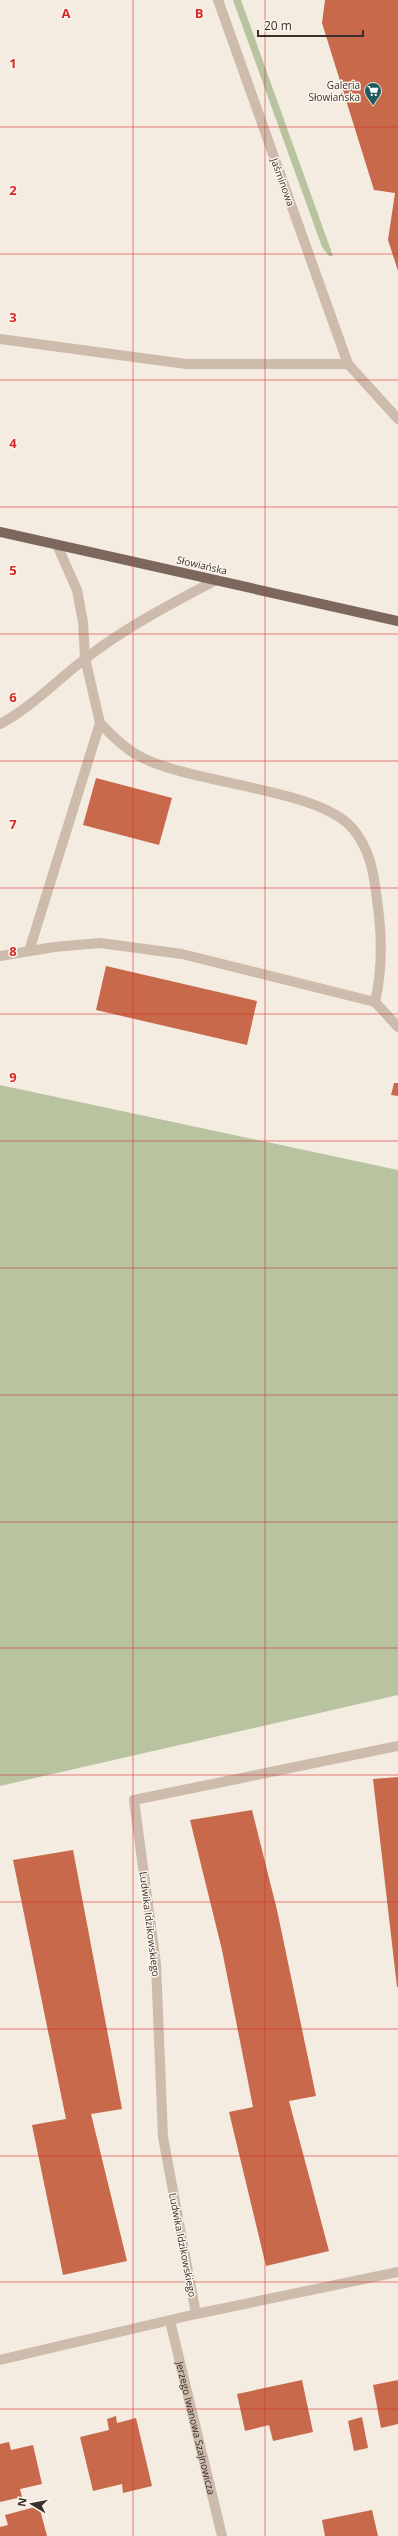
<svg xmlns="http://www.w3.org/2000/svg" width="398" height="2536" viewBox="0 0 398 2536" font-family="'Open Sans',sans-serif">
<style>
.green{fill:#b8c4a0}
.building{fill:#c8694b}
.lines{fill:none;stroke-linecap:round;stroke-linejoin:round}
.lane{stroke:#cdbbac;stroke-width:10}
.street{stroke:#cdbbac;stroke-width:10}
.primary{stroke:#7d675c;stroke-width:10}
.grid{fill:none;stroke:#d62828;stroke-width:1;stroke-opacity:0.55}
.labels{text-anchor:middle;stroke-width:3;stroke-linejoin:round;paint-order:stroke}
.poi-label{font-size:10px;fill:#3b302b;stroke:#fbf5ee;text-anchor:end}
.street-label{font-size:10px;fill:#3b302b;stroke:#fbf5ee}
.grid-label{font-size:13px;text-anchor:middle;font-weight:bold;fill:#d62828;stroke:#fbf5ee;stroke-width:3;stroke-linejoin:round;paint-order:stroke}
</style>
<rect width="100%" height="100%" fill="#f4ebe1"/>
<g class="green">
<path d="M233,0H241L333,256H329L322,247Z"/>
<path d="M0,1085L398,1170V1695L0,1786Z"/>
</g>
<g class="building">
<path d="M325,0H398V271L388,240L395,193L374,190L322,23Z"/>
<path d="M96,778L172,798L159,845L83,825Z"/>
<path d="M106,966L257,1001L247,1045L96,1010Z"/>
<path d="M394,1083H398V1096L391,1095Z"/>
<path d="M398,1777V1987H397L373,1779Z"/>
<path d="M252,1810L277,1910L316,2096L289,2101L329,2251L266,2266L229,2112L253,2107L222,1950L190,1820Z"/>
<path d="M73,1850L122,2109L91,2114L127,2261L63,2275L32,2125L66,2119L13,1860Z"/>
<path d="M302,2380L313,2432L273,2441L269,2425L245,2431L237,2394Z"/>
<path d="M398,2380V2424L381,2428L373,2385Z"/>
<path d="M116,2416L117,2423L136,2418L152,2486L123,2493L122,2484L93,2491L80,2437L109,2430L107,2419Z"/>
<path d="M362,2417L368,2448L354,2451L348,2421Z"/>
<path d="M9,2442L11,2450L33,2445L42,2484L20,2489L22,2497L0,2502V2444Z"/>
<path d="M39,2506L47,2536H0V2527L8,2525L5,2515Z"/>
<path d="M372,2510L378,2536H325L322,2520Z"/>
</g>
<g class="lines">
<g class="lane">
<path d="M348,364L398,419"/>
<path d="M57,545L77,590L83,622L85,658L100,723"/>
<path d="M0,724C32,707 57,680 85,659C126,627 171,604 216,580"/>
<path d="M29,951L100,723C112,736 124,748 139,756C189,784 320,788 353,829C370,849 374,874 377,900C382,934 383,968 375,1002"/>
<path d="M0,956L54,947L100,943L182,954L375,1002L398,1027"/>
</g>
<g class="street">
<path d="M0,339L186,364H348L218,0"/>
<path d="M196,2314L163,2137L156,1964L134,1800L398,1746"/>
<path id="s1" d="M170,2321L222,2536"/>
<path d="M0,2360L196,2314L398,2272"/>
</g>
<path class="primary" d="M0,532L398,621"/>
</g>
<path class="grid" d="M133,0V2536M265,0V2536M0,127H398M0,254H398M0,380H398M0,507H398M0,634H398M0,761H398M0,888H398M0,1014H398M0,1141H398M0,1268H398M0,1395H398M0,1522H398M0,1648H398M0,1775H398M0,1902H398M0,2029H398M0,2156H398M0,2282H398M0,2409H398"/>
<defs>
<symbol id="supermarket-pin" viewBox="-11 -11 22 30"><path d="M0 17L-7.5 6A9.5 9.5 0 1 1 7.5 6Z" fill="#1f5a5e" stroke="#fbf5ee"/><path d="M-6-5.5h2.5l.6 2H6L4.5 2H-2.5L-4.4-4H-6ZM-1.5 3.2a1.3 1.3 0 1 0 .1 0ZM3 3.2a1.3 1.3 0 1 0 .1 0Z" fill="#fff"/></symbol>
</defs>
<g fill-rule="evenodd">
<use href="#supermarket-pin" x="363" y="81" width="20" height="27"/>
</g>
<g class="labels">
<g class="poi-label">
<text x="360" y="89">Galeria<tspan x="360" dy="12">Słowiańska</tspan></text>
</g>
<g class="street-label">
<text transform="translate(283 182) rotate(70)" y="4">Jaśminowa</text>
<text transform="translate(202 565) rotate(13)" y="4">Słowiańska</text>
<text transform="translate(150 1924) rotate(83)" y="4">Ludwika Idzikowskiego</text>
<text transform="translate(183 2245) rotate(79)" y="4">Ludwika Idzikowskiego</text>
<text dy="4" stroke="none"><textPath href="#s1" startOffset="110">Jerzego Iwanowa Szajnowicza</textPath></text>
</g>
</g>
<g class="grid-label">
<text x="66" y="18">A</text>
<text x="199" y="18">B</text>
<text x="13" y="68">1</text>
<text x="13" y="195">2</text>
<text x="13" y="322">3</text>
<text x="13" y="448">4</text>
<text x="13" y="575">5</text>
<text x="13" y="702">6</text>
<text x="13" y="829">7</text>
<text x="13" y="956">8</text>
<text x="13" y="1082">9</text>
</g>
<g transform="translate(32 2504) rotate(280)" stroke="#fbf5ee" stroke-width="3" paint-order="stroke">
<path d="M0-3L7 15L0 10L-7 15Z" fill="#3b302b"/>
<text y="-6" font-size="11" font-weight="bold" text-anchor="middle" fill="#3b302b">N</text>
</g>
<path d="M258 30v6h105v-6" fill="none" stroke="#3b302b" stroke-width="2"/>
<text x="264" y="30" font-size="12" fill="#3b302b" stroke="#fbf5ee" stroke-width="3" paint-order="stroke">20 m</text>
</svg>
